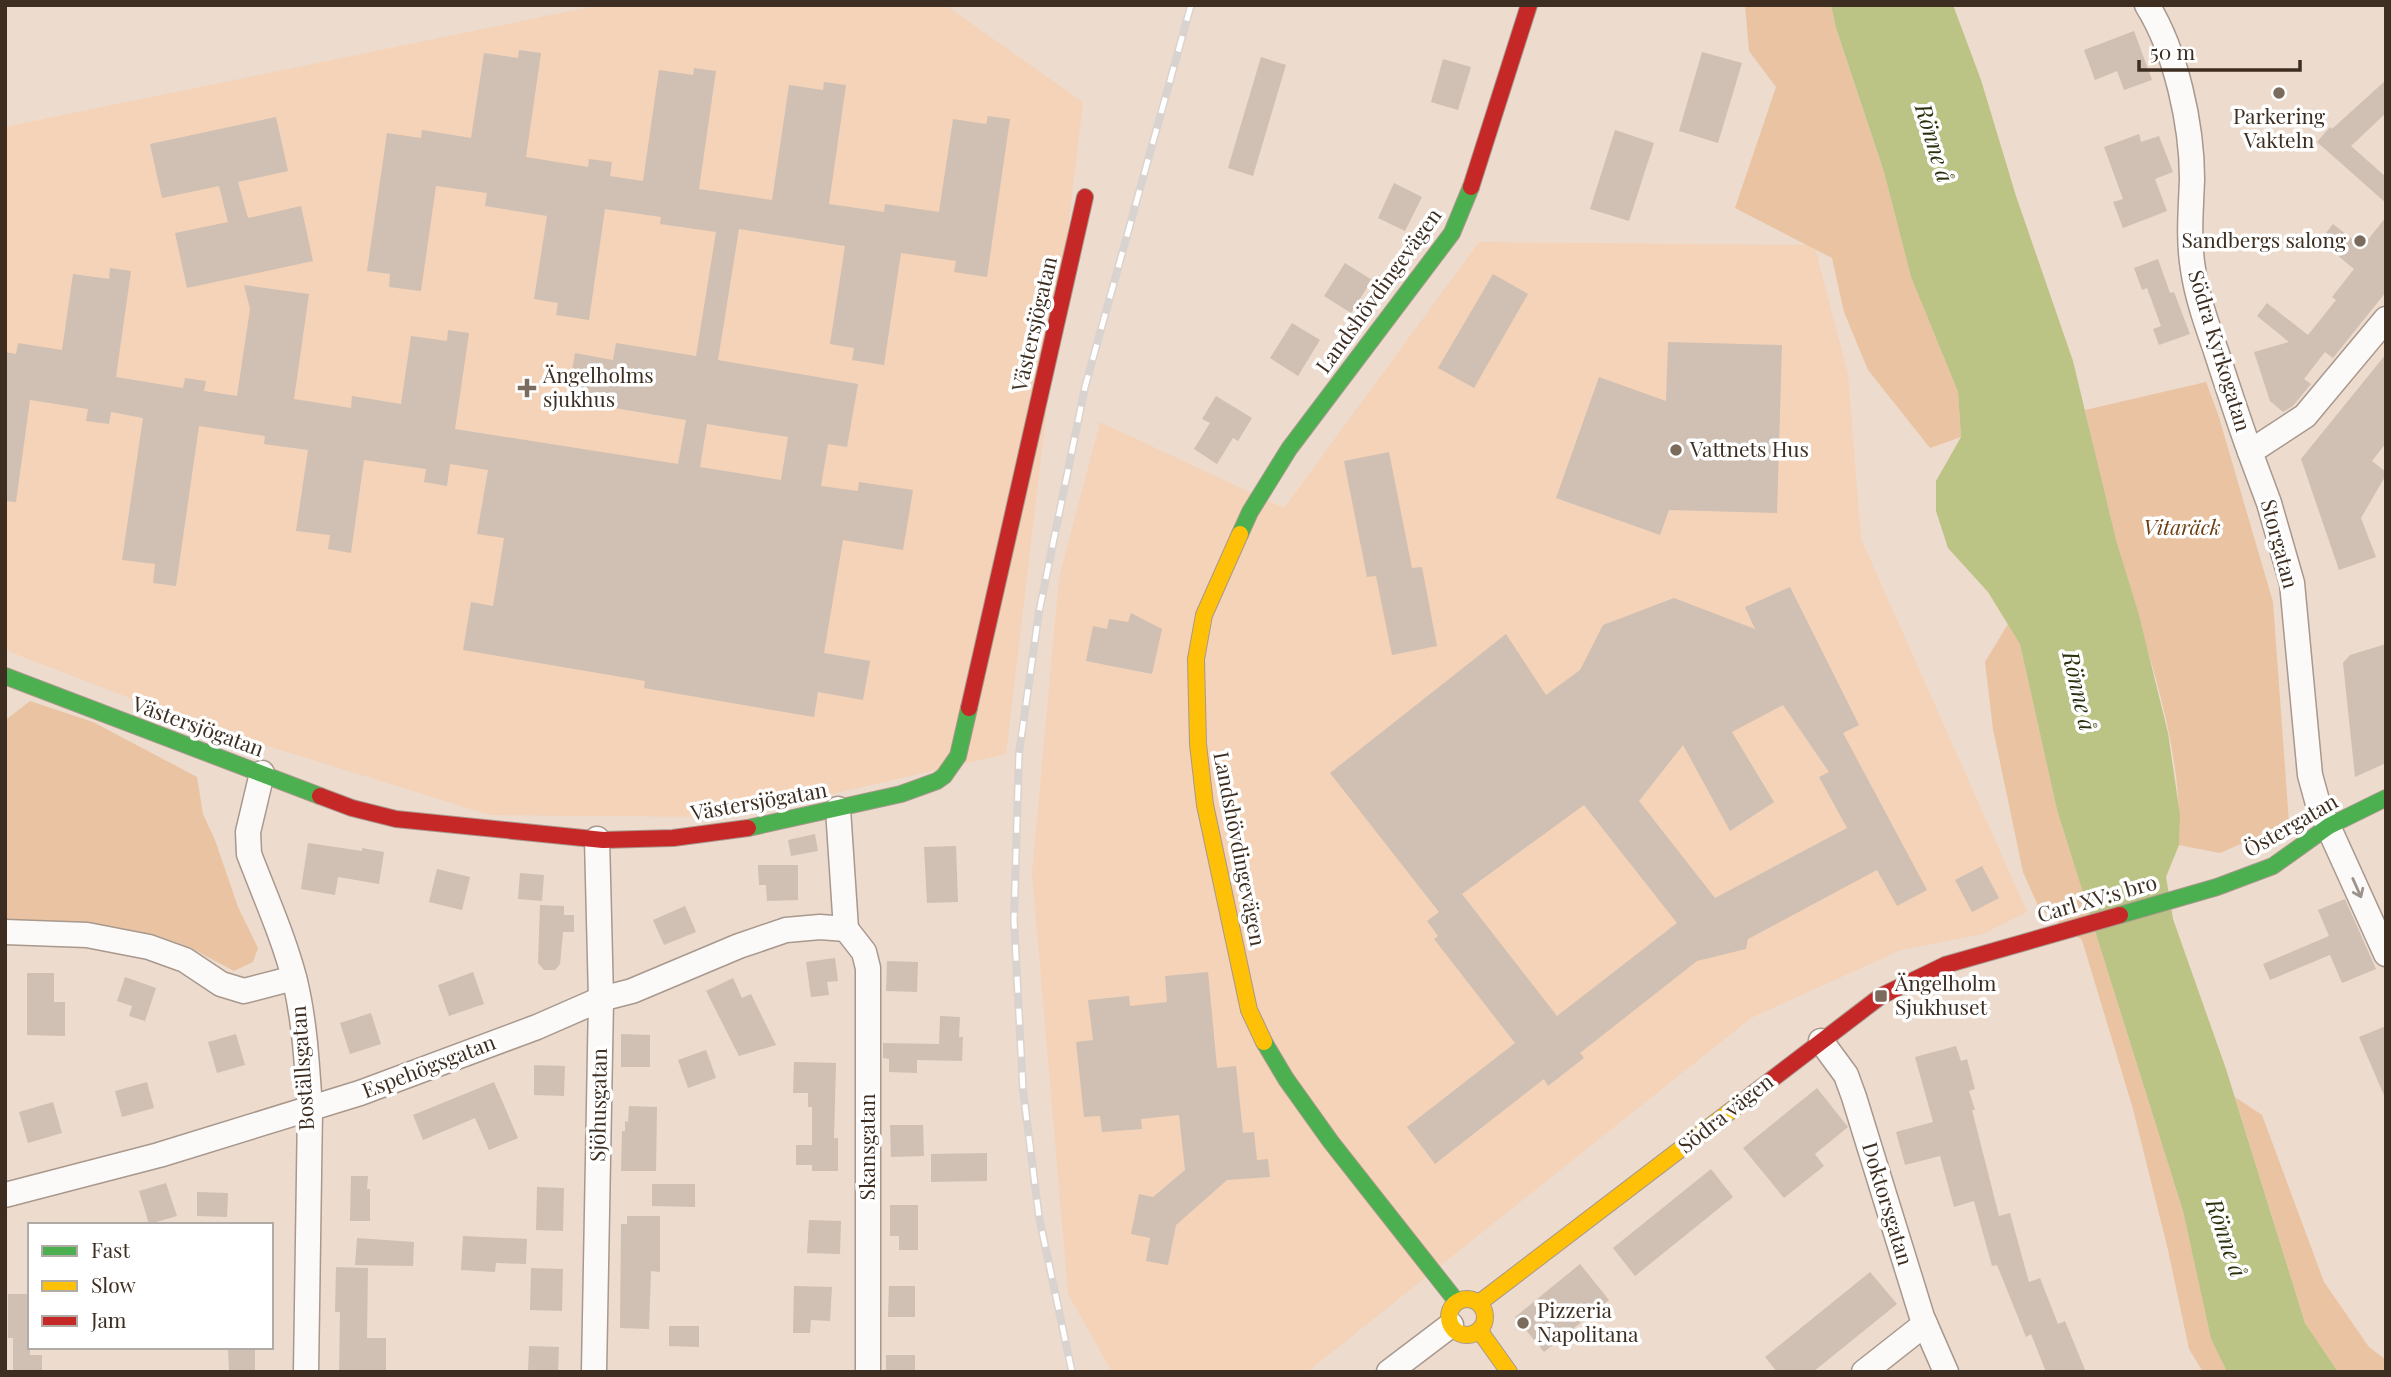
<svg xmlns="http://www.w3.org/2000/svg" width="2391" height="1377" viewBox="0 0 2391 1377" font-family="'Playfair Display',serif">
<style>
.built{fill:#f4d3b8}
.green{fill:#eac3a3}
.water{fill:#bbc385}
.building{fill:#cfc0b3;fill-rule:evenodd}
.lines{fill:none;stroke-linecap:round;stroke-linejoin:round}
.street-casing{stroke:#a8988d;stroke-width:27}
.fast-casing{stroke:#a8988d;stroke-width:18}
.slow-casing{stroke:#a8988d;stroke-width:18}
.jam-casing{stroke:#a8988d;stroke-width:18}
.street{stroke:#fcfaf8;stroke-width:24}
.fast{stroke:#4caf50;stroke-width:16}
.slow{stroke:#ffc107;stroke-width:16}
.jam{stroke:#c62828;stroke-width:16}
.rail-casing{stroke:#d9d3cf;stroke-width:8}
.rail{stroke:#fff;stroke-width:5;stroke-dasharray:16;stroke-linecap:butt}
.oneway{stroke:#9c948c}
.poi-dot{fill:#7b6b5d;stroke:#fff;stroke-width:2.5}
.labels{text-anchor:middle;stroke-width:7;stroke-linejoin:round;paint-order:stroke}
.poi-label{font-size:21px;fill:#3d2e21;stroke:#fff;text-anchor:start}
.street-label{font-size:21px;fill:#3d2e21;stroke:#fff}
.park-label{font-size:21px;font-style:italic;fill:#6c3f13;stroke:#fff}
.water-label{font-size:23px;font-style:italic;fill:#2a310e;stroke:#fff}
</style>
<rect width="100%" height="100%" fill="#eddbcd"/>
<g class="built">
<path d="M600,5H945L1083,102L1006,754L731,817L490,815L200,725L5,650V127Z"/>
<path d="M1479,242L1814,245L1848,374L1861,539L2027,912L1983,934L1901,950L1751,1018L1307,1372H1112L1068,1294L1032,873L1059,578L1100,422L1284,508Z"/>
</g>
<g class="green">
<path d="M1745,5H1831L1836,28L1884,172L1911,277L1958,392L1961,437L1930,448L1868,370L1844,312L1832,258L1735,208L1776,87L1749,51Z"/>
<path d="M2206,382L2218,414L2273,602L2289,823L2220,853L2179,845C2184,741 2142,639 2115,539C2104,497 2095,453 2085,410Z"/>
<path d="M2008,624L2020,644L2057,810L2183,1211L2211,1339L2227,1372H2203L2189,1349L2168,1250L2133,1109L2082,940L2039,908L2023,872L1993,729L1985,662Z"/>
<path d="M30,701L93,722L197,777L203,814L215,840L238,907L258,948L253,962L234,971L189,947L156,935L5,920L7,719Z"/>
<path d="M2235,1097L2262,1115L2324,1282L2369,1347L2386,1360V1372H2338L2305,1323Z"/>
</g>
<path class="water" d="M1831,5H1953L1981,80L2016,196L2073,361L2116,540L2139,615L2168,733L2180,815L2179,845L2166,877L2173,919L2226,1069L2305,1323L2338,1372H2227L2211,1339L2183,1211L2057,810L2020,644L1988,592L1948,548L1936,511V481L1961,437L1958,392L1911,277L1884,172L1836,28Z"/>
<g class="building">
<path d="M2134,31L2152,80L2124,90L2117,71L2095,80L2084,50Z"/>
<path d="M519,50L541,53L526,157L588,167L589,159L612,162L610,176L643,181L659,70L693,75L694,68L716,71L699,189L772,200L789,85L823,90L824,82L846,85L829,204L884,212L885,204L939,212L953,119L986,124L988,116L1010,119L987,277L954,272L956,261L901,253L884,365L852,360L854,348L830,344L845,246L739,229L718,360L858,384L847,447L828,444L821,486L858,491L859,482L913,490L903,550L843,540L824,653L870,661L863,700L818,692L814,717L644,688L645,681L463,650L471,602L493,606L504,538L477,534L488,470L450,464L447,486L424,482L426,469L364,460L351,553L328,549L330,535L296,531L308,450L264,444L265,436L199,426L176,586L153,583L155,564L122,560L143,418L111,412L109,424L86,421L88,409L30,400L16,502L5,501V352L16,354L18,343L62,350L73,274L109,279L110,268L131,271L116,377L183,388L185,378L206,381L204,391L237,396L250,309L244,285L309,294L294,399L351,408L352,396L401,404L411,336L447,341L448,330L469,333L455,429L678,464L686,420L567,400L575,353L613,360L616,343L696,356L716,232L660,224L661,217L605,209L589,320L556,315L558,303L534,299L547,216L485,206L487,193L436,186L421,291L389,287L390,274L367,271L387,133L421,138L422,130L471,138L484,53L518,58ZM707,424L788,437L781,480L700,467Z"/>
<path d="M1702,52L1742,63L1718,143L1679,131Z"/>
<path d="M1261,57L1286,65L1253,176L1228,168Z"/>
<path d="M1443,59L1471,67L1458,110L1431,102Z"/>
<path d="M2386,80V113L2351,146L2386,177V203L2317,142L2330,127L2332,129Z"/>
<path d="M276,117L288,171L238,182L248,218L301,206L313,261L187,288L175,233L228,222L219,186L162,198L150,144Z"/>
<path d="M1615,130L1654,143L1629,221L1590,209Z"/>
<path d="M2139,134L2141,142L2159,136L2173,172L2155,179L2167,211L2123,228L2113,202L2123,199L2104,147Z"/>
<path d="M1394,183L1422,197L1405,231L1378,218Z"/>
<path d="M2386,217V292L2333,358L2325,352L2304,379L2311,384L2293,406L2283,412L2270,401L2254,352L2289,342L2257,316L2267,303L2308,335L2336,300L2332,297L2354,269L2320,241L2333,224L2362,247Z"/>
<path d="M2158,259L2170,293L2174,292L2190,334L2159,345L2153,329L2161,326L2147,288L2142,290L2134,268Z"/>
<path d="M1345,263L1372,280L1351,313L1324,296Z"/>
<path d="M1493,274L1528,294L1474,388L1438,368Z"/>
<path d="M1292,323L1320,340L1298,376L1270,358Z"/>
<path d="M1668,342L1782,345L1777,513L1669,510L1660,535L1556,498L1599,377L1666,401Z"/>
<path d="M2386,354V443L2372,461L2386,472V475L2361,518L2376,557L2339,570L2301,459Z"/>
<path d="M1216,396L1252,418L1238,441L1233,438L1217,464L1194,449L1210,423L1202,419Z"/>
<path d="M1389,452L1412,568L1422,567L1437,646L1392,655L1376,576L1367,577L1344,461Z"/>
<path d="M1790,587L1859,725L1843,733L1927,890L1897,906L1877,870L1748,939L1746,949L1697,961L1580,1053L1584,1058L1548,1086L1544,1079L1435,1164L1407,1127L1515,1043L1434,939L1438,936L1427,921L1439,912L1330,773L1506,634L1546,695L1580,670L1603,625L1674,598L1755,629L1745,607ZM1783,705L1829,772L1819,777L1847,828L1715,898L1639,801L1683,745L1730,831L1774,802L1732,732ZM1584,805L1677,923L1557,1016L1462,894Z"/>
<path d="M1131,613L1162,629L1152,674L1086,661L1093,626L1107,629L1109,619L1128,622Z"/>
<path d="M2386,644V763L2355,777L2343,663L2350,655Z"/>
<path d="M815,834L818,851L791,856L788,840Z"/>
<path d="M308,843L362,851V848L384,852L379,884L338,877L335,895L301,889Z"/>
<path d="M956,846L958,902L927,903L924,847Z"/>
<path d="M758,865H798V900L767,901L766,885H759Z"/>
<path d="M1982,866L1999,898L1972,912L1955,880Z"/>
<path d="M437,869L470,877L462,910L429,902Z"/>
<path d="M520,873L544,875L542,901L518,899Z"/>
<path d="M2345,899L2376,969L2342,983L2330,955L2270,980L2263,964L2329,936L2318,910Z"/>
<path d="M540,905L564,906V915H574V932H563L560,964L555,970H544L538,963Z"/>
<path d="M685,906L696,932L664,945L653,920Z"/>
<path d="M835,958L838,981L827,982L829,995L811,997L806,962Z"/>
<path d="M887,961L918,962L917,992L886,991Z"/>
<path d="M473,972L484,1004L449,1016L438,985Z"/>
<path d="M1208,972L1217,1068L1236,1066L1243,1133L1254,1132L1257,1160L1268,1159L1270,1177L1227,1180L1176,1225L1168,1265L1146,1261L1150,1238L1131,1234L1139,1194L1153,1197L1185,1170L1179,1115L1141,1119L1142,1129L1102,1132L1100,1116L1084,1117L1076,1042L1093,1040L1088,1000L1129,996L1130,1006L1167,1002L1165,976Z"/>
<path d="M27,973H54V1002H65V1036L27,1035Z"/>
<path d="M125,977L156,988L145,1021L129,1016L132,1006L117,1001Z"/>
<path d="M733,978L742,998L751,994L776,1045L739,1056L706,991Z"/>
<path d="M371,1013L381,1044L350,1054L340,1023Z"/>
<path d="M940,1016L960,1017L959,1037H963L962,1061L917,1060V1073L889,1072V1059L883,1058V1043L939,1044Z"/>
<path d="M2386,1026V1100L2359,1037Z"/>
<path d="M236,1034L245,1065L217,1073L208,1042Z"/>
<path d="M621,1034L650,1035V1067H621Z"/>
<path d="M1956,1046L1961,1061L1967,1059L1975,1089L1969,1091L1975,1110H1972L1999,1216L2010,1213L2029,1282L2040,1278L2058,1324L2065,1321L2086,1372H2046L2031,1334L2026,1337L1997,1265L1992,1266L1974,1201L1954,1207L1940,1156L1905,1165L1896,1132L1933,1122L1915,1057Z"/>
<path d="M706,1050L716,1078L688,1088L678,1060Z"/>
<path d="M794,1062L836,1063L834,1138H838V1171H812V1165H796V1145H812V1107H808V1093H793Z"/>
<path d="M534,1065L565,1066L564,1096L534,1095Z"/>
<path d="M147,1082L154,1108L122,1117L115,1091Z"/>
<path d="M494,1082L518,1138L489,1150L475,1118L423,1140L413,1115Z"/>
<path d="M1817,1088L1848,1127L1815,1154L1824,1166L1784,1198L1743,1148Z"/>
<path d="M53,1102L62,1133L28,1143L19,1112Z"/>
<path d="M629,1106L657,1107L656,1171H621L622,1131H625V1121L628,1122Z"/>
<path d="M890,1125H923L924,1156L891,1157Z"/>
<path d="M987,1153V1181L931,1182V1154Z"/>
<path d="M1711,1169L1733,1197L1635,1276L1613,1248Z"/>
<path d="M351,1176H368L367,1189H370V1221H350Z"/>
<path d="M166,1183L177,1216L149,1224L139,1191Z"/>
<path d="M652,1184H695V1207L652,1206Z"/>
<path d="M537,1187L564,1188L563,1231L536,1230Z"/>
<path d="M197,1192L228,1193L227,1217L197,1216Z"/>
<path d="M890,1205H918V1250H899V1236H890Z"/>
<path d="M627,1216H660V1272L651,1271L649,1329L620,1328L621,1224H627Z"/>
<path d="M809,1220L841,1221L840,1254L807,1253Z"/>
<path d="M463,1236L527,1239L526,1264L496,1263L495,1272L461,1270Z"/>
<path d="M357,1238L414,1242L413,1266L355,1265Z"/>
<path d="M1580,1264L1609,1300L1544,1352L1515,1317Z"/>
<path d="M336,1267L368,1268L367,1338H386V1372H339L340,1312H335Z"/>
<path d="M531,1268L563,1269L562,1311L530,1310Z"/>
<path d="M1870,1272L1897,1304L1813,1372H1777L1765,1357Z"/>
<path d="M794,1286L832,1287L830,1321L811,1320L810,1333H793Z"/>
<path d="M889,1286H915V1317H888Z"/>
<path d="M8,1294H30V1355H42V1372H13V1338H8Z"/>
<path d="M669,1326H699V1347L669,1346Z"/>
<path d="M529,1346L559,1347L558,1372H528Z"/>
<path d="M228,1347H255V1372H229Z"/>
<rect x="886" y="1355" width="29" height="17"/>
</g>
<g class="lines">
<defs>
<g id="street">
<path d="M2147,5C2176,51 2192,125 2192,179C2191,209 2188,239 2193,269C2197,297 2207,325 2216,351C2227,385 2238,419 2250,452"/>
<path d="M2386,319L2305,416L2250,452L2269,503L2292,583L2310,775L2318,804L2386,954"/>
<path d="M262,773L248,832L249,854C265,896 284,938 295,981C305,1023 307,1066 310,1109L306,1372"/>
<path d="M838,809L846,929"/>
<path d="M846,929L864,952L868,968V1372"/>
<path d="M5,932L87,935L149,947L185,960L221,984L244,991L294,978"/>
<path d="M1821,1041L1846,1075L1854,1097L1922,1317L1946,1372"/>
<path d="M5,1195L159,1155L360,1093L537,1027L601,999L632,991L739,946L786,930L820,927L846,929"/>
<path d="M594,1372L601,999L597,839"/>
<path d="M1389,1372L1451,1325"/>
<path d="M1864,1372L1925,1324"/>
</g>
<g id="fast">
<path d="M1240,534L1250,512L1289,449L1452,233L1471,187"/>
<path d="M5,676L320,796"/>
<path d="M748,828L901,794L937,781L944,776L958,756L969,708"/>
<path d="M2120,915L2217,887L2273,866L2329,826L2386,798"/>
<path d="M1264,1042L1286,1079L1331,1142L1457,1302"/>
</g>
<g id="slow">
<path d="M1240,534L1204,615L1196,659L1198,744L1205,805L1249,1010L1264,1042"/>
<circle cx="1467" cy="1317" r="18"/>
<path d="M1479,1303L1754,1093"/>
<path d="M1479,1330L1509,1372"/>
</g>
<g id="jam">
<path d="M1471,187L1529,5"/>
<path d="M969,708L1085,197"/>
<path d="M320,796L352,808L396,819L603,840L673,838L748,828"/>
<path d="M1754,1093L1881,996L1945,965L2120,915"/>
</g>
</defs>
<use href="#street" class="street-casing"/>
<use href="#fast" class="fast-casing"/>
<use href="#slow" class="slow-casing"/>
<use href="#jam" class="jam-casing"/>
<use href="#street" class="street"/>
<use href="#fast" class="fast"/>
<use href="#slow" class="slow"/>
<use href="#jam" class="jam"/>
<defs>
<path id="rail" d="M1072,1372L1039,1217L1023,1090L1014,920L1019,753L1039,612L1085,387L1191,5"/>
</defs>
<use href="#rail" class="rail-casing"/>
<use href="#rail" class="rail"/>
</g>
<defs><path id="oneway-shaft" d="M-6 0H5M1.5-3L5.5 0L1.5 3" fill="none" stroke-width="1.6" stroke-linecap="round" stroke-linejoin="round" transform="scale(1.75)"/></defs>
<use class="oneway" href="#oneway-shaft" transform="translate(2357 888) rotate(66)"/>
<g class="poi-dot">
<circle cx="2279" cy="93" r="7"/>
<circle cx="2360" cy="241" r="7"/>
<path d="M523.5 377.5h7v7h7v7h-7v7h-7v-7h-7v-7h7z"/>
<circle cx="1676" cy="450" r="7"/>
<rect x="1874" y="989" width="14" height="14" rx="3.5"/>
<circle cx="1523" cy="1323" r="7"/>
</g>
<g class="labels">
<g class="poi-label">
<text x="2279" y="124" text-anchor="middle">Parkering<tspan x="2279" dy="24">Vakteln</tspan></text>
<text x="2346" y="248" text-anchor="end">Sandbergs salong</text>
<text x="543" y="383">Ängelholms<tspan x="543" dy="24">sjukhus</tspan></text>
<text x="1690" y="457">Vattnets Hus</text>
<text x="1895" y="991">Ängelholm<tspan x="1895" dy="24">Sjukhuset</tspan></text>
<text x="1537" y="1318">Pizzeria<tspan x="1537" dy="24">Napolitana</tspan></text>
</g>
<g class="street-label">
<text transform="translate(1379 291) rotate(-54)" y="7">Landshövdingevägen</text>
<text transform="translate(1035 324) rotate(-77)" y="7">Västersjögatan</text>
<text transform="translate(2219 351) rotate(73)" y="7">Södra Kyrkogatan</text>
<text transform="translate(2279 544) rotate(75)" y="7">Storgatan</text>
<text transform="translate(198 727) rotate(20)" y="7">Västersjögatan</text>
<text transform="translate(759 802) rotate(-10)" y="7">Västersjögatan</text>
<text transform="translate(2291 826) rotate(-30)" y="7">Östergatan</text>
<text transform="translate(1239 849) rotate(79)" y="7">Landshövdingevägen</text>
<text transform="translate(2097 899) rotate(-16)" y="7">Carl XV:s bro</text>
<text transform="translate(429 1067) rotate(-21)" y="7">Espehögsgatan</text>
<text transform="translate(303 1068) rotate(-94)" y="7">Boställsgatan</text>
<text transform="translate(599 1105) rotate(-89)" y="7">Sjöhusgatan</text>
<text transform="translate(1726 1114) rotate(-38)" y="7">Södra vägen</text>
<text transform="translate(868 1147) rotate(-90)" y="7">Skansgatan</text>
<text transform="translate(1887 1204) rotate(73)" y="7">Doktorsgatan</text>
</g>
<g class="park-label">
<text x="2182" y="535">Vitaräck</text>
</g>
<g class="water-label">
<text transform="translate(1934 143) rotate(73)" y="8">Rönne å</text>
<text transform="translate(2079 691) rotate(77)" y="8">Rönne å</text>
<text transform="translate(2226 1238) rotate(71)" y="8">Rönne å</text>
</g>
</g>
<rect width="2391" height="1377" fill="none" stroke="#3d2e21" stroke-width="14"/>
<rect x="28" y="1223" width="245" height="126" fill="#ffffff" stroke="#b1aba6" stroke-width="2"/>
<rect x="42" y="1246" width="35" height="10" fill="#4caf50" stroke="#b1aba6" stroke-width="2"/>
<text x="91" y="1258" font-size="21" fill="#3d2e21">Fast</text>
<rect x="42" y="1281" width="35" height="10" fill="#ffc107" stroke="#b1aba6" stroke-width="2"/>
<text x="91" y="1293" font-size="21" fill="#3d2e21">Slow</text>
<rect x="42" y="1316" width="35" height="10" fill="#c62828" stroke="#b1aba6" stroke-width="2"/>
<text x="91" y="1328" font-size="21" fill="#3d2e21">Jam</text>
<path d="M2139 60v10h161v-10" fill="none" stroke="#3d2e21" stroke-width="3.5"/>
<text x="2150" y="60" font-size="21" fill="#3d2e21" stroke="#ffffff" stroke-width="5" paint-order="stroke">50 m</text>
</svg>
